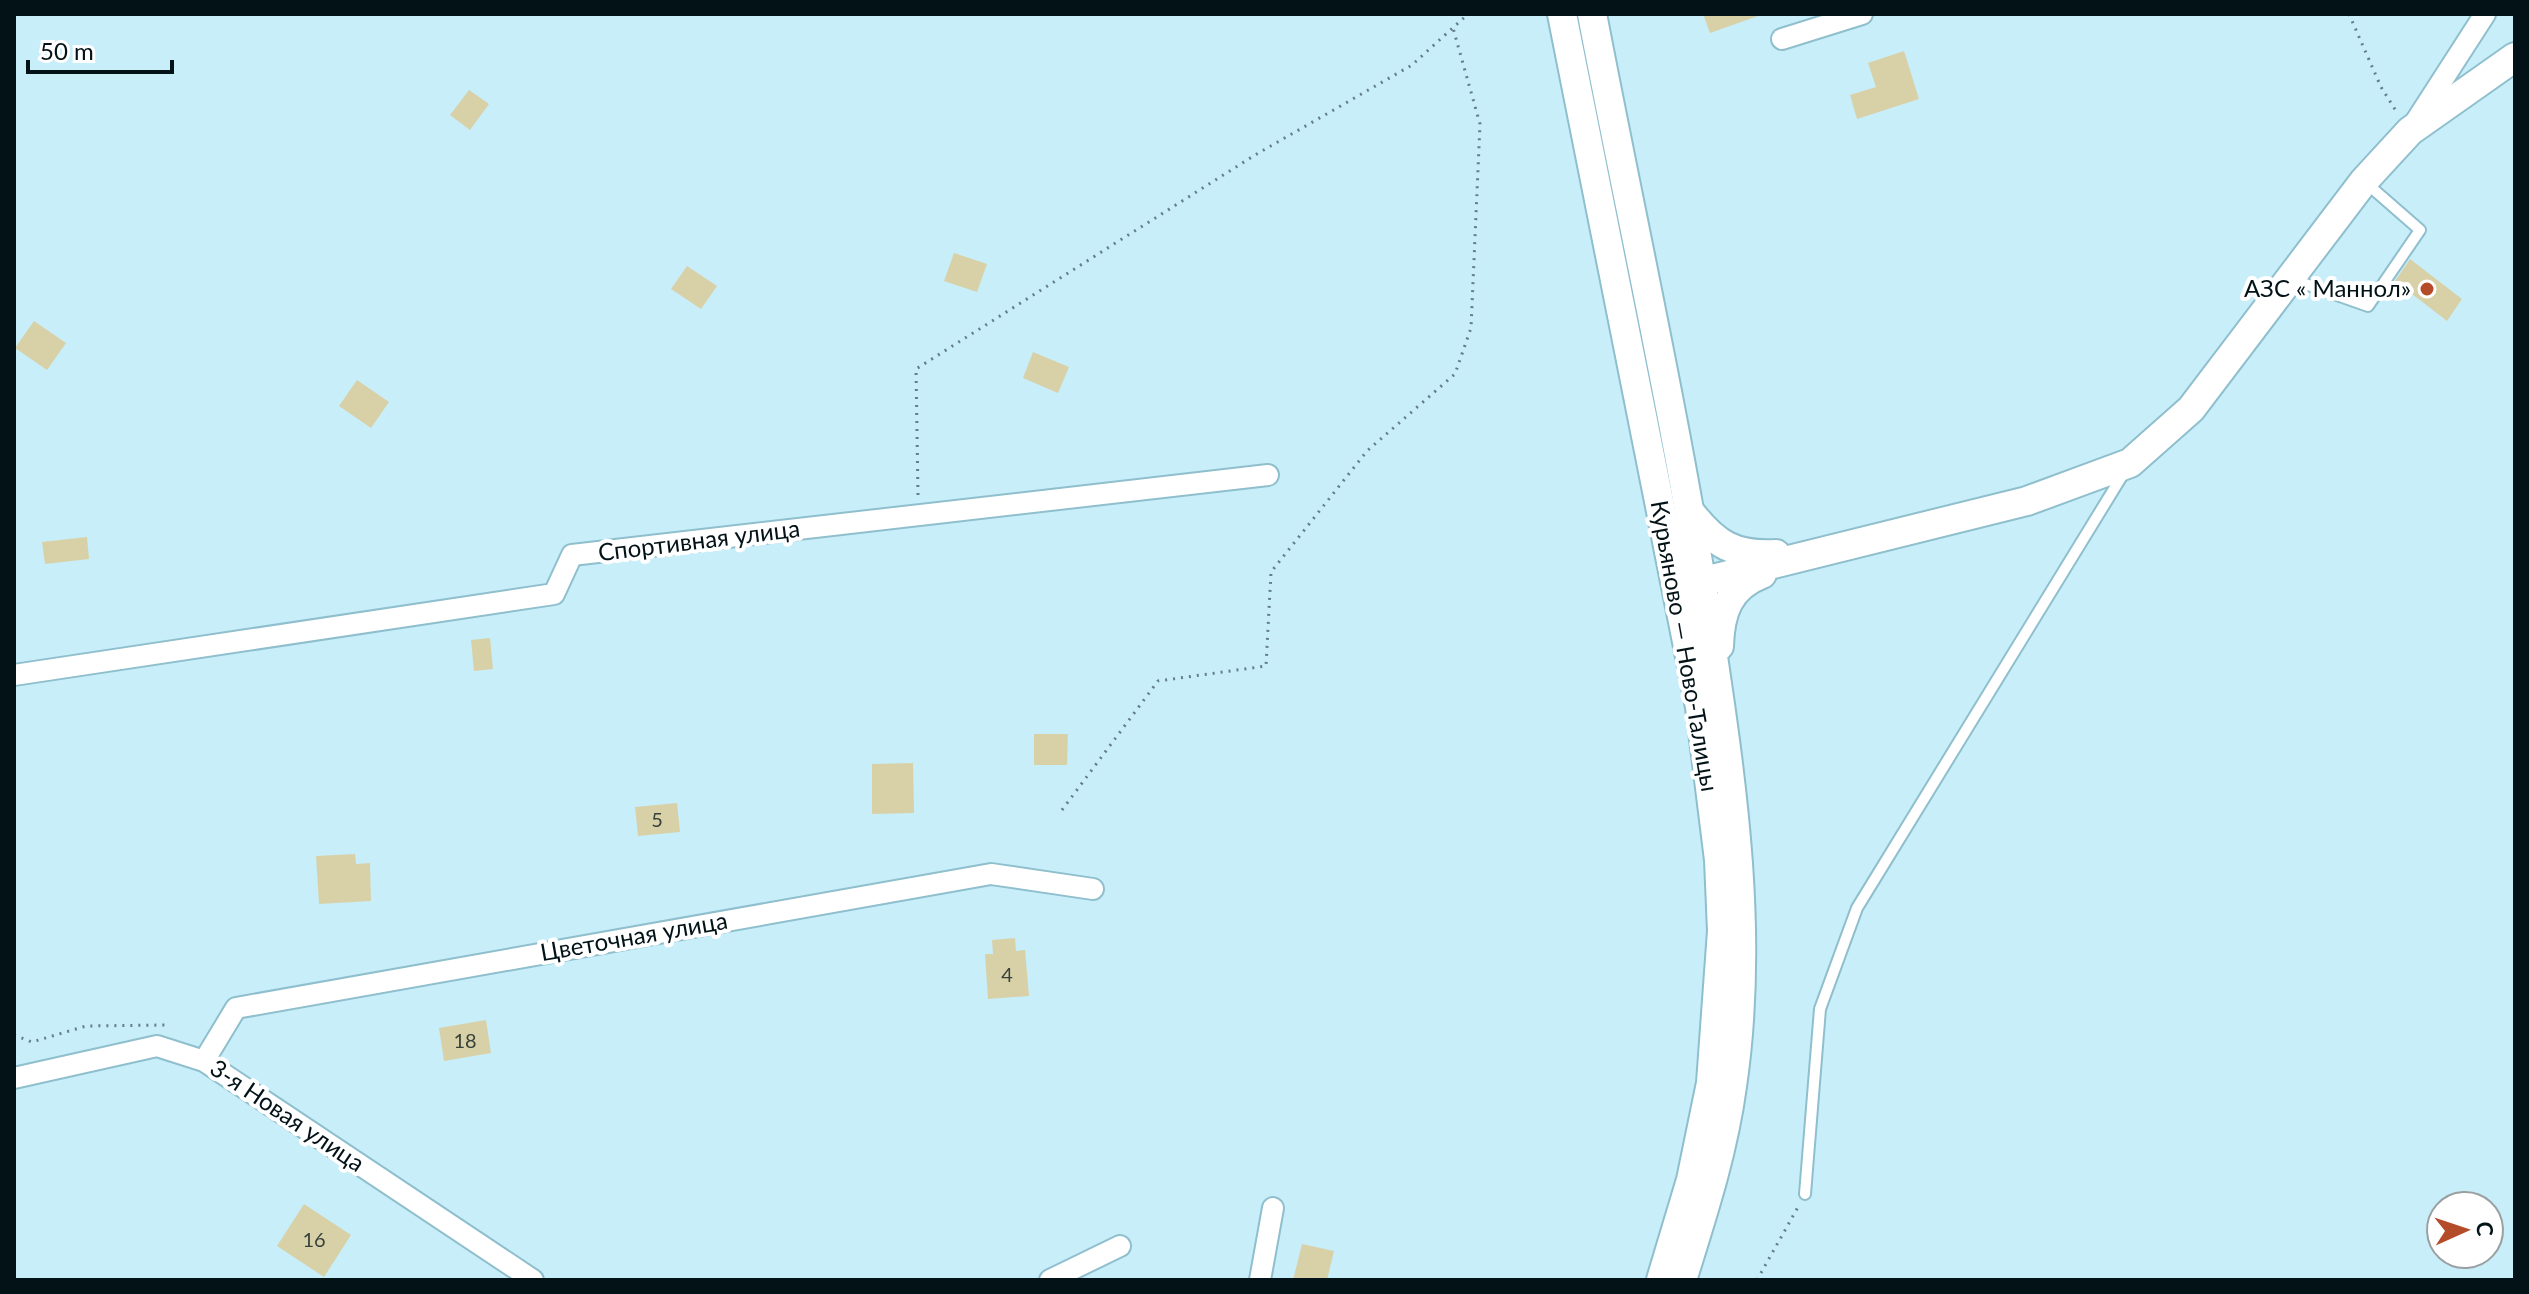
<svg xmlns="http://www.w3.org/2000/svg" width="2529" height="1294" viewBox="0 0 2529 1294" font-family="Lato,sans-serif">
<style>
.building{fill:#d8d1a8}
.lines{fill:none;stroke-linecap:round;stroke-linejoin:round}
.lane-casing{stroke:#8fbfcd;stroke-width:14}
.street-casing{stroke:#8fbfcd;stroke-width:24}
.secondary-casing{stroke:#8fbfcd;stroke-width:32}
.path{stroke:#647f88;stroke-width:3;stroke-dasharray:2 6;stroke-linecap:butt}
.lane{stroke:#fff;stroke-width:10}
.street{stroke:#fff;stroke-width:20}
.secondary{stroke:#fff;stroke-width:28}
.poi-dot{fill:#b44c29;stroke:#fff;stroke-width:3}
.labels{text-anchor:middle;stroke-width:8;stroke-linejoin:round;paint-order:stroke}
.number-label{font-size:20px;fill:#38423b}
.poi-label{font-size:24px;fill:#021217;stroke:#fff;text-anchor:end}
.street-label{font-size:24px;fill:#021217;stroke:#fff}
</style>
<rect width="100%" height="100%" fill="#c8eefa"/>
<g class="building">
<path d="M1703,14H1758V16L1710,33Z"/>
<path d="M1904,51L1919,99L1857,119L1850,95L1876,87L1868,63Z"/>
<path d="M469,90L489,104L470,130L450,115Z"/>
<path d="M954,253L987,264L977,292L944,281Z"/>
<path d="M2410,259L2462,299L2447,321L2395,281Z"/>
<path d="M687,266L717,286L701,309L671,289Z"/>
<path d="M34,321L66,343L47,370L15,348Z"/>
<path d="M1033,352L1069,367L1058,393L1023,378Z"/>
<path d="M357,380L389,402L371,428L339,406Z"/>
<path d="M87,537L89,559L45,564L42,542Z"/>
<path d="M490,638L493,669L474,671L471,640Z"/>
<path d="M1034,734H1068L1067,765H1034Z"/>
<path d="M913,763L914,813L872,814V764Z"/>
<path d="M677,803L680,832L638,836L635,807Z"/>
<path d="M355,854L356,864L370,863L371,901L319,904L316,856Z"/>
<path d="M1015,938L1016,951L1025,950L1029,996L988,999L985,954H993L992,940Z"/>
<path d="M486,1020L491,1053L444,1061L439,1028Z"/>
<path d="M304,1204L351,1235L324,1277L277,1246Z"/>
<path d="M1302,1244L1334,1251L1327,1280H1293Z"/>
</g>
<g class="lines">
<defs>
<g id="lane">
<path d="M2294,280L2368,306L2420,230L2365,182"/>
<path d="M1805,1194L1820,1009L1857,908L2125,471"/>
</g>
<g id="street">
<path d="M1782,39L1862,14"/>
<path d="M2416,121L2485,14"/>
<path d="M14,675L554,594L572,555L1268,475"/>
<path d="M204,1061L236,1008L991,874L1093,889"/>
<path d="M14,1078L157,1046L204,1061L533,1280"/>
<path d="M1050,1280L1120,1246"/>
<path d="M1260,1280L1273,1208"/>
</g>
<g id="secondary">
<path d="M1562,14L1700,707L1719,860L1722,931L1711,1083L1691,1180L1661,1280"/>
<path d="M1592,14C1632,223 1679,432 1711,643C1733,790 1754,937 1732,1086C1723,1153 1702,1216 1682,1280"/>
<path d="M1690,512C1716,545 1734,556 1776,554"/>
<path d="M1684,586L2027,501L2130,463L2191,409L2364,181L2410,131L2515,57"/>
<path d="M1719,646C1720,613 1728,587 1762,574"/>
</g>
</defs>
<use href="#lane" class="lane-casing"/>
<use href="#street" class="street-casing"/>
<use href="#secondary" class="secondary-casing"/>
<g class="path">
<path d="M2349,14L2381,87L2396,111"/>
<path d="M918,495L916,369L1255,155L1412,65L1468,14"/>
<path d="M1062,810L1158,681L1266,666L1271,572L1367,451L1455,374L1471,328L1480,124L1453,28"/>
<path d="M14,1035L32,1042L86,1026L165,1025L169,1028"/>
<path d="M1757,1280L1798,1207"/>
</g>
<use href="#lane" class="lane"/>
<use href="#street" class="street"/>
<use href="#secondary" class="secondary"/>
</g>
<circle class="poi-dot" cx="2427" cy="289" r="8"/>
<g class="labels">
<g class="number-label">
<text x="657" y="827">5</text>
<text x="1007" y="982">4</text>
<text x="465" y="1048">18</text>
<text x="314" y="1247">16</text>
</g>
<g class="poi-label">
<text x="2411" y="297">АЗС « Маннол»</text>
</g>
<g class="street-label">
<text transform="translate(699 541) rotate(-7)" y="8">Спортивная улица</text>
<text transform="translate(1684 646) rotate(80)" y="8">Курьяново — Ново-Талицы</text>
<text transform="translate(634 937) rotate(-10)" y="8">Цветочная улица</text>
<text transform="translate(287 1116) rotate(34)" y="8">3-я Новая улица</text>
</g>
</g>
<rect width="2529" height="1294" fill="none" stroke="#021217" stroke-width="32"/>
<g transform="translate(2465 1230) rotate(87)"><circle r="38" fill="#ffffff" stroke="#9aa0a2" stroke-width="2"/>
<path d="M0-6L14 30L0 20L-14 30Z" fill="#b44c29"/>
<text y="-12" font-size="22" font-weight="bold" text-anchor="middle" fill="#021217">С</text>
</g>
<path d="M28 60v12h144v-12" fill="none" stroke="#021217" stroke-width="4"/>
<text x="40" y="60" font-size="24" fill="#021217" stroke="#ffffff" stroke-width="6" paint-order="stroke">50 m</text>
</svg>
